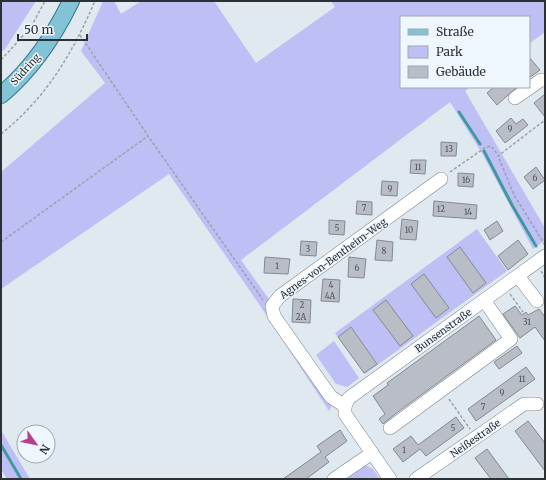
<svg xmlns="http://www.w3.org/2000/svg" width="546" height="480" viewBox="0 0 546 480" font-family="Merriweather,serif">
<style>
.green{fill:#bebff5}
.lines{fill:none;stroke-linecap:round;stroke-linejoin:round}
.stream{stroke:#4099a0;stroke-width:3}
.building{fill:#b9bec6;stroke:#848991}
.minor-casing{stroke:#7a8289;stroke-width:14}
.major-casing{stroke:#2f768b;stroke-width:18}
.path{stroke:#9aa1a6;stroke-width:1.5;stroke-dasharray:3 2;stroke-linecap:butt}
.minor{stroke:#fff;stroke-width:13}
.major{stroke:#83c3d6;stroke-width:16}
.labels{text-anchor:middle;stroke-width:3;stroke-linejoin:round;paint-order:stroke}
.number-label{font-size:8px;fill:#505458}
.street-label{font-size:10px;fill:#2d3133;stroke:#eef6fe}
</style>
<rect width="100%" height="100%" fill="#e0e9f0"/>
<g class="green">
<path d="M1,1H36L5,49L1,52Z"/>
<path d="M103,1H114L121,14L141,1H214L256,63L335,7L331,1H545V32L529,44V17H401V87H470L465,91L545,228V240L533,249L483,155L450,102L241,260L337,394L329,411L261,307L169,174L1,289V172L105,83L81,51Z"/>
<path d="M477,229L507,271L365,374L364,373L377,363L351,328L338,337L335,333Z"/>
<path d="M334,341L359,378L347,387L336,384L316,355Z"/>
<path d="M1,430L30,479H7L1,469Z"/>
<path d="M365,465L373,469L380,479H344Z"/>
</g>
<g class="lines">
<g class="stream">
<path d="M459,112L480,144"/>
<path d="M484,151L512,205L536,246"/>
<path d="M1,445L21,479"/>
</g>
</g>
<g class="building">
<path d="M529,57L540,70L529,78Z"/>
<path d="M494,87H517L497,105L487,93Z"/>
<path d="M545,94V117L534,103Z"/>
<path d="M511,118L516,124L523,119L528,125L505,143L496,131Z"/>
<path d="M441,142L457,143L456,156H441Z"/>
<path d="M411,160H426L425,174L410,173Z"/>
<path d="M536,167L545,180L533,189L524,177Z"/>
<path d="M458,173L474,174L473,187L458,186Z"/>
<path d="M382,181L398,182L397,196L381,195Z"/>
<path d="M357,201L372,202V215L356,214Z"/>
<path d="M434,201L477,205L476,219L433,216Z"/>
<path d="M402,219L418,221L416,240L400,239Z"/>
<path d="M329,220L345,221L344,235L329,234Z"/>
<path d="M497,221L503,231L490,240L484,230Z"/>
<path d="M377,240L393,242L392,261L375,260Z"/>
<path d="M518,240L528,254L508,270L498,256Z"/>
<path d="M301,241L317,242L316,256L300,255Z"/>
<path d="M460,247L486,283L473,293L447,257Z"/>
<path d="M265,257L290,259L288,274L264,273Z"/>
<path d="M349,257L366,259L364,278L348,277Z"/>
<path d="M424,274L449,308L436,318L411,284Z"/>
<path d="M323,279L340,280L339,302L321,301Z"/>
<path d="M293,299L311,300L310,323L292,322Z"/>
<path d="M386,300L413,336L400,346L373,310Z"/>
<path d="M515,306L522,315L526,312L528,315L539,309L545,317V341L535,327L520,338L503,314Z"/>
<path d="M479,316L496,340L395,414L383,424L379,419L385,414L373,396L388,385L387,383Z"/>
<path d="M351,327L377,364L364,373L338,337Z"/>
<path d="M517,346L522,353L499,369L494,362Z"/>
<path d="M526,367L535,379L476,421L468,409Z"/>
<path d="M456,417L464,428L426,456L420,449L403,462L393,449L411,436L418,445Z"/>
<path d="M528,421L545,443V471L515,431Z"/>
<path d="M340,430L347,441L325,457L329,462L306,479H283L321,452L317,446Z"/>
<path d="M487,449L509,479H491L475,458Z"/>
</g>
<g class="lines">
<defs>
<g id="minor">
<path d="M515,98L541,80H545"/>
<path d="M518,276L537,301"/>
<path d="M345,406L331,397L274,316L272,306L280,296L441,179"/>
<path d="M390,428L511,339L484,300"/>
<path d="M334,479L372,453"/>
<path d="M390,479L345,414V406L349,398L545,256"/>
<path d="M416,479L524,404H537"/>
</g>
<path id="major" d="M1,95C31,70 54,36 71,1"/>
</defs>
<use href="#minor" class="minor-casing"/>
<use href="#major" class="major-casing"/>
<g class="path">
<path d="M80,35L148,136L263,300"/>
<path d="M1,60L31,27L45,1"/>
<path d="M1,134C47,97 72,54 95,1"/>
<path d="M450,172L486,147L491,146L498,155"/>
<path d="M1,242L148,136"/>
<path d="M545,245L514,195L498,156L545,120"/>
<path d="M541,271L545,278"/>
<path d="M510,294L523,312"/>
<path d="M449,399L470,429"/>
</g>
<use href="#minor" class="minor"/>
<use href="#major" class="major"/>
</g>
<g class="labels">
<g class="number-label">
<text x="510" y="132">9</text>
<text x="449" y="152">13</text>
<text x="418" y="170">11</text>
<text x="535" y="181">6</text>
<text x="466" y="183">16</text>
<text x="390" y="192">9</text>
<text x="364" y="211">7</text>
<text x="441" y="212">12</text>
<text x="468" y="215">14</text>
<text x="337" y="231">5</text>
<text x="409" y="233">10</text>
<text x="308" y="252">3</text>
<text x="384" y="254">8</text>
<text x="277" y="269">1</text>
<text x="357" y="271">6</text>
<text x="331" y="288">4</text>
<text x="330" y="299">4A</text>
<text x="302" y="308">2</text>
<text x="301" y="320">2A</text>
<text x="527" y="325">31</text>
<text x="522" y="382">11</text>
<text x="502" y="396">9</text>
<text x="483" y="410">7</text>
<text x="453" y="431">5</text>
<text x="404" y="453">1</text>
</g>
<g class="street-label">
<text transform="translate(25 69) rotate(-48)" y="4">Südring</text>
<text transform="translate(333 258) rotate(-36)" y="4">Agnes-von-Bentheim-Weg</text>
<text transform="translate(443 330) rotate(-36)" y="4">Bunsenstraße</text>
<text transform="translate(475 438) rotate(-35)" y="4">Neißestraße</text>
</g>
</g>
<rect width="546" height="480" fill="none" stroke="#2d3133" stroke-width="4"/>
<rect x="400" y="16" width="130" height="72" fill="#eef6fe" stroke="#a1a7ad"/>
<rect x="408" y="29" width="20" height="6" fill="#83c3d6" stroke="#a1a7ad"/>
<text x="436" y="36" font-size="12" fill="#2d3133">Straße</text>
<rect x="408" y="46" width="20" height="12" fill="#bebff5" stroke="#a1a7ad"/>
<text x="436" y="56" font-size="12" fill="#2d3133">Park</text>
<rect x="408" y="66" width="20" height="12" fill="#b9bec6" stroke="#a1a7ad"/>
<text x="436" y="76" font-size="12" fill="#2d3133">Gebäude</text>
<g transform="translate(36 444) rotate(123)"><circle r="19" fill="#eef6fe" stroke="#a1a7ad"/>
<path d="M0-3L7 15L0 10L-7 15Z" fill="#bb3e8d"/>
<text y="-6" font-size="11" font-weight="bold" text-anchor="middle" fill="#2d3133">N</text>
</g>
<path d="M18 34v6h69v-6" fill="none" stroke="#2d3133" stroke-width="2"/>
<text x="24" y="34" font-size="12" fill="#2d3133" stroke="#eef6fe" stroke-width="3" paint-order="stroke">50 m</text>
</svg>
